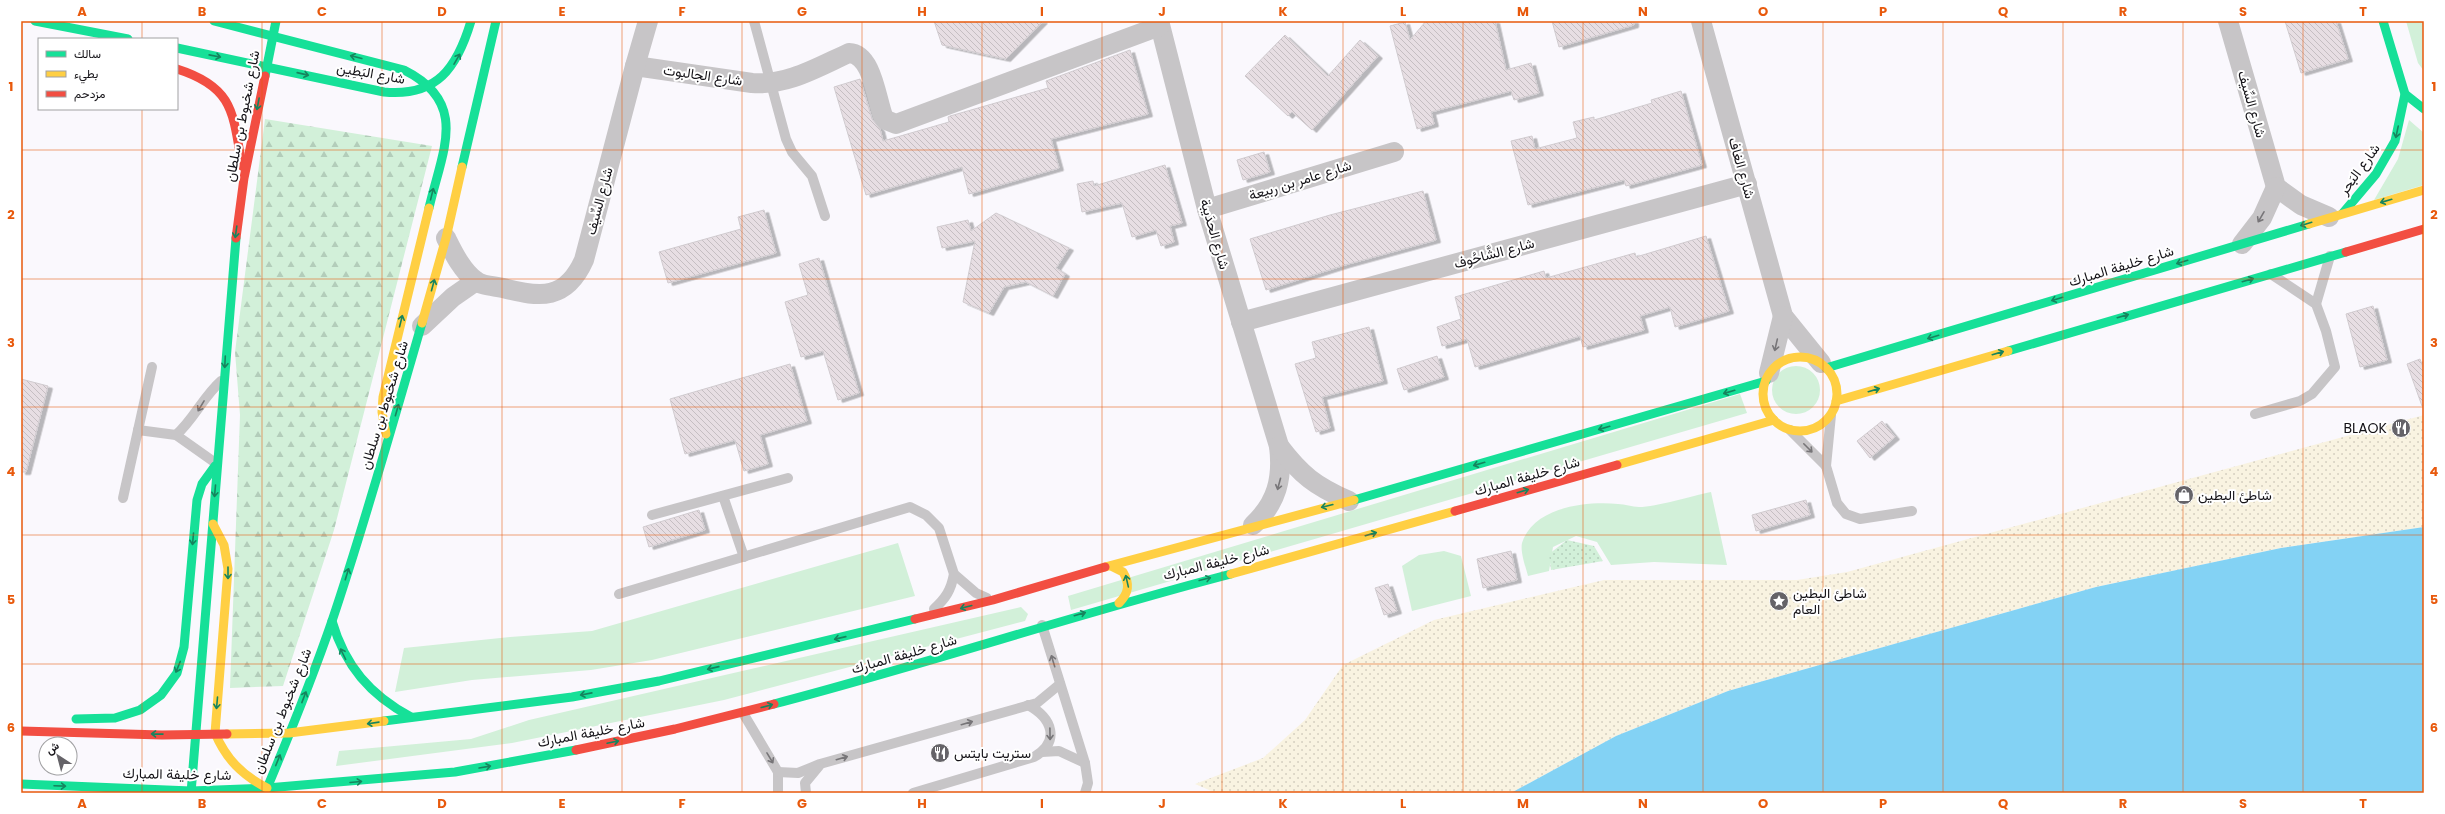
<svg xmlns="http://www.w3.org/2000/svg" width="2445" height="814" viewBox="0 0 2445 814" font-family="Poppins,Vazirmatn,sans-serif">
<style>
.grass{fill:#d2f0d9}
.forest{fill:url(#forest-firs)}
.sand{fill:url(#sand-dots)}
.park{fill:url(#park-dots)}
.water{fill:#83d2f4}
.building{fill:url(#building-back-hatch);stroke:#d0cbcf;filter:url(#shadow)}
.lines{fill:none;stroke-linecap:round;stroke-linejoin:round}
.lane{stroke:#c7c5c7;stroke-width:10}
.street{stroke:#c7c5c7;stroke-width:20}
.fast{stroke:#16e098;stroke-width:9}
.slow{stroke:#ffcf43;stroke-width:9}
.jam{stroke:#f24e42;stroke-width:9}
.oneway{stroke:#16845e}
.oneway2{stroke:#777578}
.grid{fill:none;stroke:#e8590c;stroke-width:1;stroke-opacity:0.55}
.labels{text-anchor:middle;stroke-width:4;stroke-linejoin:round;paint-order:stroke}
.street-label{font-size:14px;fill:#151318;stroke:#fff}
.poi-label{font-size:14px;fill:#151318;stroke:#fff;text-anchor:start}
.neatline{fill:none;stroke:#e8590c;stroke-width:1.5}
.grid-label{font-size:13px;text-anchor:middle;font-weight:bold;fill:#e8590c}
</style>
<defs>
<pattern id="forest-firs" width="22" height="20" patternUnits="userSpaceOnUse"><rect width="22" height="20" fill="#d2f0d9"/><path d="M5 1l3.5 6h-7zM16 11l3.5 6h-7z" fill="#b3cdba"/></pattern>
<pattern id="sand-dots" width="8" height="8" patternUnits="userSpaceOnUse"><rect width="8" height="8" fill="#f9f3e1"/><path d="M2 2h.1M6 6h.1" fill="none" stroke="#d5cfc0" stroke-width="1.8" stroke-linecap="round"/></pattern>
<pattern id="park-dots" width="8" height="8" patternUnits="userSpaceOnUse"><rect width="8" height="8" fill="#d2f0d9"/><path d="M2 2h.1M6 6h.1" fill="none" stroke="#b3cdba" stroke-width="1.8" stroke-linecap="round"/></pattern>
<pattern id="building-back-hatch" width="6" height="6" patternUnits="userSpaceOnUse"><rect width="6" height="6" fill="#e7dee3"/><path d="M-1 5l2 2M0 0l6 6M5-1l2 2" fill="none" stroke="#c5bec2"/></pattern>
<filter id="shadow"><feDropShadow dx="4.5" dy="2.5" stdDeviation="0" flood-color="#0004"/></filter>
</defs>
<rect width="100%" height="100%" fill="#faf8fd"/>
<g class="grass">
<path d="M2406,21H2424V71L2418,63Z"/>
<path d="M2409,120L2424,133V185L2374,200L2398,159Z"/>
<circle cx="1796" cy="390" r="24"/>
<path d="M1740,394L1747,413L1071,610L1068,596Z"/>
<path d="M1711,492L1727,565L1654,562L1611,565L1597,542L1576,536L1553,547L1549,571L1528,576C1526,568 1520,552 1522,543C1533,507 1586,501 1618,504C1625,504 1632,507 1639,507C1656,507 1692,496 1711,492Z"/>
<path d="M898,543L915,596L652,660L591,670L472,680L395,692L404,648L510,637L592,631Z"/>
<path d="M1444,551L1461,556L1471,596L1412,611L1402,566L1419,555Z"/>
<path d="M1021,607L1028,614L1025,621L724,700L512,743L336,766L339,751L471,739L529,720Z"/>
</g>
<path class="forest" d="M265,119L432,146L334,530L283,686L230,688L240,415L235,352Z"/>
<path class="sand" d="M2424,415V527L2281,548L2096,587L1728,691L1616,736L1511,793H1216L1195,784L1263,758L1305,720L1343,665L1434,620L1604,580H1797L1847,572Z"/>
<path class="park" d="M1567,540L1594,546L1603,561L1551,570L1549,554Z"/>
<path class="water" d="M2424,527V793H1511L1616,736L1728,691L2096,587L2281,548Z"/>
<g class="building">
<path d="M934,21H1043L1006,59L942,45Z"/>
<path d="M1426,21H1495L1506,70L1531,63L1539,93L1514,100L1511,91L1431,112L1434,124L1417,129L1390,26L1405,22L1410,40Z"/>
<path d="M1552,21H1634V25L1559,47Z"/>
<path d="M2285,21H2336L2348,59L2301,73Z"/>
<path d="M1285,35L1328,76L1360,40L1378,56L1312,130L1292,112L1288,116L1245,76Z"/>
<path d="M1130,50L1148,114L1051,139L1059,168L969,194L962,167L866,195L834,87L860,79L872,119L880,129L883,141L949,122L948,117L950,116L1048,88L1046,81Z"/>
<path d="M1681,91L1702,165L1626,186L1624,180L1528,205L1511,141L1532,136L1535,149L1577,138L1573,122L1594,117V120L1652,103L1651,100Z"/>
<path d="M1264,152L1270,172L1243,180L1237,160Z"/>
<path d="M1165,165L1182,223L1170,226L1174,242L1161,246L1156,230L1132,237L1122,203L1082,212L1077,184L1093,181L1094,186Z"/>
<path d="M1423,191L1436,240L1345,265L1266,290L1250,239L1330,215Z"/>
<path d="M764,210L776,253L668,283L659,252L741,229L738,217Z"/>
<path d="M996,213L1069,248L1056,268L1065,274L1053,296L1026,282L1004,287L989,313L963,302L975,241L942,248L937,227L968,220L971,231Z"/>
<path d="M1706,236L1729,311L1675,327L1670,307L1640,316L1644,330L1583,347L1580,336L1475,367L1467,339L1442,346L1437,327L1461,319L1455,297L1544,271L1546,278L1635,253L1636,257Z"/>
<path d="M819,258L859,393L838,400L823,351L801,357L785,302L808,295L799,264Z"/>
<path d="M2373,306L2387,360L2360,367L2346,314Z"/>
<path d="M1369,327L1383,381L1322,397L1330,428L1316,432L1295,364L1316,358L1312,342Z"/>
<path d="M1437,356L1444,377L1404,390L1397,369Z"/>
<path d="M2420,359L2424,370V405L2422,406L2407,364Z"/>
<path d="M790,364L807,421L760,435L768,464L744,471L735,440L685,454L670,399Z"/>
<path d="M21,379L48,386L26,472H21Z"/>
<path d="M1882,421L1895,437L1870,458L1857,441Z"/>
<path d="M1806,500L1810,515L1756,531L1752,515Z"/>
<path d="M699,510L705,530L649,547L643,527Z"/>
<path d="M1511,551L1517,580L1483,588L1477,559Z"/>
<path d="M1388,584L1397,611L1384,615L1375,588Z"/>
</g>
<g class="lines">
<g class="lane">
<path d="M754,21L786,139L792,152L812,176L825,216"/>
<path d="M2316,304L2330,256"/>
<path d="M2255,414L2300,401L2312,394L2335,367L2326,331L2316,304L2271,274"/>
<path d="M1831,415L1826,466L1837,503L1846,514L1860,519L1912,511"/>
<path d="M138,430L176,435L217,464"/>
<path d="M1790,430L1826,466"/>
<path d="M176,435C194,419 203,397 221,381"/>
<path d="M723,496L744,557"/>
<path d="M123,498L152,367"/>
<path d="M652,515L788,478"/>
<path d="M619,594L910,507L926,515L939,528L954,574L976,593L987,598"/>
<path d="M934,609C946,598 951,590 954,574"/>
<path d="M1042,625L1085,763L1088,783L1085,793"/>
<path d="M743,713L778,772V793"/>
<path d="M1042,752L1059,751L1085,763"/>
<path d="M778,772L798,773L820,764L1037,703L1060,684"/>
<path d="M806,793L805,783L819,766"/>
<path d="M913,793L1034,757C1061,741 1052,718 1028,705"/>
</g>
<g class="street">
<path d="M1159,21L1207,209L1279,446C1283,478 1277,503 1253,525"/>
<path d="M1701,21L1783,316L1821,363"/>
<path d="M2228,21L2276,187L2301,205L2329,217"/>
<path d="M635,66L752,83C787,86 818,67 849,53C872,54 876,97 883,116L886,120L896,124L1160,26"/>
<path d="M1207,209L1394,152"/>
<path d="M446,238C453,252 462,271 476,281C482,286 495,286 503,288C541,298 566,300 584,260L635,66L648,21"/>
<path d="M2242,244L2262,218L2276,187"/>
<path d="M1241,322L1747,184"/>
<path d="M422,326L453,297L476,281"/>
<path d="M1769,373L1783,316"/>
<path d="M1279,446C1301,475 1315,486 1349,501"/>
</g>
<g class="fast">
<path d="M35,21L128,39"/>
<path d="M214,21L404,70C470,103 442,151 429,208"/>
<path d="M177,48L384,92C437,97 457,68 471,21"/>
<path d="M265,76L276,21"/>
<path d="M2405,94L2424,109"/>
<path d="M462,167L496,21"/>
<path d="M2343,213L2376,174L2395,141L2405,94L2383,21"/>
<path d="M2008,351L2346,252"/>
<path d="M1826,368L2309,224"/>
<path d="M1354,500L1766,381"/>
<path d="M332,621C345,666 370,695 411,717"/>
<path d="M774,704C927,664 1077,614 1231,574"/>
<path d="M76,719L115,718L140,710L161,695L177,673L184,647L197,500L202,484L215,466"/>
<path d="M384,721L572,697L659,681L915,619"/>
<path d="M21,784L191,791L267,788L455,772L576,750"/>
<path d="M191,793L236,238"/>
<path d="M265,793C289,736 312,679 332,621C365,523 393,423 422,323"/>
</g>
<g class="slow">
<path d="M2309,224L2424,190"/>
<path d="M422,323L446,238L462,167"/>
<circle cx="1800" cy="394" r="37"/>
<path d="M1836,401L2008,351"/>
<path d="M386,434L382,412L383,397L429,208"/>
<path d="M1617,465L1774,420"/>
<path d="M213,524L224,545L228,569L215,733C226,759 242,775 267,788"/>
<path d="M1111,566L1123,572C1130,584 1129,593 1119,603"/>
<path d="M1105,567L1354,500"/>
<path d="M1231,574L1455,511"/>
<path d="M227,734L289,733L384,721"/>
</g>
<g class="jam">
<path d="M177,69C234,87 233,113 242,166"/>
<path d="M236,238L244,178L265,76"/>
<path d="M2346,252L2424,229"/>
<path d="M1455,511L1617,465"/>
<path d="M915,619L993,600L1105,567"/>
<path d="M21,731L162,735L227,734"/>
<path d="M576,750L675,729L774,704"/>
</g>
</g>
<defs><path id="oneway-shaft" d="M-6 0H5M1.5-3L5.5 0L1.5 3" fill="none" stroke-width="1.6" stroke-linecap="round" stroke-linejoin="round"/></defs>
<g class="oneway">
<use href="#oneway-shaft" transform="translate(215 56) rotate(11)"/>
<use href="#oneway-shaft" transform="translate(356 57) rotate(-166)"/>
<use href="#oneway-shaft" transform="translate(457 59) rotate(-60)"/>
<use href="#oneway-shaft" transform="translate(303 74) rotate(13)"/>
<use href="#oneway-shaft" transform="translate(258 104) rotate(101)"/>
<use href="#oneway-shaft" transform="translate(2397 132) rotate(102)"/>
<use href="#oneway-shaft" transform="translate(432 194) rotate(-76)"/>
<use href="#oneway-shaft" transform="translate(2386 201) rotate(164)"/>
<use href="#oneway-shaft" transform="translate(2306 224) rotate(163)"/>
<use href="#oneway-shaft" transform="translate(236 232) rotate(98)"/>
<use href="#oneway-shaft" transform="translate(2182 262) rotate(163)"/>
<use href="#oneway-shaft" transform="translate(2248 280) rotate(-16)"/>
<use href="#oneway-shaft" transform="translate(433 285) rotate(-75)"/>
<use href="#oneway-shaft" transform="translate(2057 299) rotate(163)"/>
<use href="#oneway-shaft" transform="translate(2123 316) rotate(-16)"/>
<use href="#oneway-shaft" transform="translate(401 321) rotate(-76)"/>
<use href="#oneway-shaft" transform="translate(1933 337) rotate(163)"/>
<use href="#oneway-shaft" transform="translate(1998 353) rotate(-16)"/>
<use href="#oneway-shaft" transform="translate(225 362) rotate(93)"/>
<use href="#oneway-shaft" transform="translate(1874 390) rotate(-16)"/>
<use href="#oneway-shaft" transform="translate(1729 392) rotate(164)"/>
<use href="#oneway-shaft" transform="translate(397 410) rotate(-74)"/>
<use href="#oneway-shaft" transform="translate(1604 428) rotate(164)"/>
<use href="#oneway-shaft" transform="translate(1479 464) rotate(164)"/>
<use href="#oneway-shaft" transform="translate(215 491) rotate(95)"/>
<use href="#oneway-shaft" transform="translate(1523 491) rotate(-16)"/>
<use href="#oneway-shaft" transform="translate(1327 506) rotate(166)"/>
<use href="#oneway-shaft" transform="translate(1371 534) rotate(-16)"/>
<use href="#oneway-shaft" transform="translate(193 539) rotate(95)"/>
<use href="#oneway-shaft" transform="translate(228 573) rotate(90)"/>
<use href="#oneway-shaft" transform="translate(347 574) rotate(-73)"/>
<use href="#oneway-shaft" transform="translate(1205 579) rotate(-14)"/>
<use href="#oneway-shaft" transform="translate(1127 581) rotate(-103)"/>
<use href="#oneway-shaft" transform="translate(966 607) rotate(165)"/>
<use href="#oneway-shaft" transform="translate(1080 614) rotate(-16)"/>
<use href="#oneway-shaft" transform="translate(840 638) rotate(167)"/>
<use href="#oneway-shaft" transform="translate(343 654) rotate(-116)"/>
<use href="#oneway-shaft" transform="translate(178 667) rotate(112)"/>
<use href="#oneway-shaft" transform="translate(713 668) rotate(167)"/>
<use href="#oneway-shaft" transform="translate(586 694) rotate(169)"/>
<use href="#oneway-shaft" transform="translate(304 697) rotate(-69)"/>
<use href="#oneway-shaft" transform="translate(217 703) rotate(95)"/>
<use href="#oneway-shaft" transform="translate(767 706) rotate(-15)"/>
<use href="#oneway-shaft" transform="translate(373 723) rotate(172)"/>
<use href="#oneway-shaft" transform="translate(157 734) rotate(-179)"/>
<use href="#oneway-shaft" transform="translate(613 742) rotate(-12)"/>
<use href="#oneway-shaft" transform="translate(278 760) rotate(-68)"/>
<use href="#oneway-shaft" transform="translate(485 767) rotate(-10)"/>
<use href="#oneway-shaft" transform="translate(356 782) rotate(-5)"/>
<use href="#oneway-shaft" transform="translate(60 786) rotate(2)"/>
</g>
<g class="oneway2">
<use href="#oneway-shaft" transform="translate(2261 217) rotate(120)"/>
<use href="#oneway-shaft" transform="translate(1776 345) rotate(103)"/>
<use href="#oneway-shaft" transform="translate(201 406) rotate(121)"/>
<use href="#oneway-shaft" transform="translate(1808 448) rotate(45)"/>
<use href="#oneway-shaft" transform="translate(1279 484) rotate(105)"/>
<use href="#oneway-shaft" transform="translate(1053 661) rotate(-107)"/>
<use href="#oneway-shaft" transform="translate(967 723) rotate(-16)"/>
<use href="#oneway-shaft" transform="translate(1050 734) rotate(89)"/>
<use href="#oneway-shaft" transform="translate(770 758) rotate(59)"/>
<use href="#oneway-shaft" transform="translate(842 758) rotate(-16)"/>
</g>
<path class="grid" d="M142,21V39M262,21V793M382,21V793M502,21V793M622,21V793M742,21V793M862,21V793M982,21V793M1102,21V793M1222,21V793M1343,21V793M1463,21V793M1583,21V793M1703,21V793M1823,21V793M1943,21V793M2063,21V793M2183,21V793M2303,21V793M142,109V793M21,150H2424M21,279H2424M21,407H2424M21,535H2424M21,664H2424"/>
<defs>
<symbol id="restaurant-disc" viewBox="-11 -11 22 22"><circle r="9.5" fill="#656368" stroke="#fff"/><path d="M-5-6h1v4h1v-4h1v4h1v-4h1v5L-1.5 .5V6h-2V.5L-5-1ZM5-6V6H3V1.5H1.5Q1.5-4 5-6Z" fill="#fff"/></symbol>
<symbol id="shop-disc" viewBox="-11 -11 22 22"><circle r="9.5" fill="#656368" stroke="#fff"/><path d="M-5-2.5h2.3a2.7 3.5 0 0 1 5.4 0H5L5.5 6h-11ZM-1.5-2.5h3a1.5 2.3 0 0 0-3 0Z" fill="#fff"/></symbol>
<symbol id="sight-disc" viewBox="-11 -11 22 22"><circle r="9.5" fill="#656368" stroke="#fff"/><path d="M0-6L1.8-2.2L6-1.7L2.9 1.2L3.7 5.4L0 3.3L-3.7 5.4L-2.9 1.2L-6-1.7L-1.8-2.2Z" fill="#fff"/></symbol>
</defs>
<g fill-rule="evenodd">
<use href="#restaurant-disc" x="2390" y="417" width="22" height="22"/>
<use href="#shop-disc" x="2173" y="484" width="22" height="22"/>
<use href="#sight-disc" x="1768" y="590" width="22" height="22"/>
<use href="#restaurant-disc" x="929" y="742" width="22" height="22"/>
</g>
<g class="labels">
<g class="street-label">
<text transform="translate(371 73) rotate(10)" y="5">شارع البَطِين</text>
<text transform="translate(703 75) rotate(8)" y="5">شارع الجالبوت</text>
<text transform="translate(2252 104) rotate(74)" y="5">شارع السِّيف</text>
<text transform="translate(242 116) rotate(-79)" y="5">شارع شخبوط بن سلطان</text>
<text transform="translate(1742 168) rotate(74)" y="5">شارع الغاف</text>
<text transform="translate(2359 169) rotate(-54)" y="5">شارع البَحر</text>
<text transform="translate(1300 180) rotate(-17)" y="5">شارع عامر بن ربيعة</text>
<text transform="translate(599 201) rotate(-75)" y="5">شارع السِّيف</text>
<text transform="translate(1215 234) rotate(74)" y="5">شارع الحدَيبة</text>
<text transform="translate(1494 253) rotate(-15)" y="5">شارع الشَّاحُوف</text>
<text transform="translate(2121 266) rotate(-17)" y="5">شارع خليفة المبارك</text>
<text transform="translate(384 405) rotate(-73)" y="5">شارع شخبوط بن سلطان</text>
<text transform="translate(1527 476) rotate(-16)" y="5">شارع خليفة المبارك</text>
<text transform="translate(1216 562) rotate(-14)" y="5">شارع خليفة المبارك</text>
<text transform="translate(904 654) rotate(-16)" y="5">شارع خليفة المبارك</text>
<text transform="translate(282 711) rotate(-68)" y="5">شارع شخبوط بن سلطان</text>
<text transform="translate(591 732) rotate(-11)" y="5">شارع خليفة المبارك</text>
<text transform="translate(177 774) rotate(1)" y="5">شارع خليفة المبارك</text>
</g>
<g class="poi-label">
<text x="2387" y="433" text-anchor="end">BLAOK</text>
<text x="2198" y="500">شاطئ البطين</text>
<text x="1793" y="598">شاطئ البطين<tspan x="1793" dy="16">العام</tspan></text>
<text x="954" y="758">ستريت بايتس</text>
</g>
</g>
<rect width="2445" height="814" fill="none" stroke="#ffffff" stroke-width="44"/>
<rect x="38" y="38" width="140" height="72" fill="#ffffff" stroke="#a1a1a3"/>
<rect x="46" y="51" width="20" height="6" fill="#16e098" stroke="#a1a1a3"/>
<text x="74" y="58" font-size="12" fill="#151318">سالك</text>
<rect x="46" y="71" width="20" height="6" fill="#ffcf43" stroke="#a1a1a3"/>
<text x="74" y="78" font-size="12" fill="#151318">بطيء</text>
<rect x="46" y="91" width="20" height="6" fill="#f24e42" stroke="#a1a1a3"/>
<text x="74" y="98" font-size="12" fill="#151318">مزدحم</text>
<g transform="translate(58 756) rotate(324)"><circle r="19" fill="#ffffff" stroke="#a1a1a3"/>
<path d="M0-3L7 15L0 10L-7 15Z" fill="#656368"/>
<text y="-6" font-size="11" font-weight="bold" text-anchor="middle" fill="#151318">ش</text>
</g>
<rect x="22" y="22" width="2401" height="770" class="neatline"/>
<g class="grid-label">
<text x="82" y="16">A</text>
<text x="202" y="16">B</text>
<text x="322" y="16">C</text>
<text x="442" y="16">D</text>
<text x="562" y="16">E</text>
<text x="682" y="16">F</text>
<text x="802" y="16">G</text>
<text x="922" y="16">H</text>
<text x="1042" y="16">I</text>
<text x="1162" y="16">J</text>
<text x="1283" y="16">K</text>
<text x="1403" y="16">L</text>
<text x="1523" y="16">M</text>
<text x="1643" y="16">N</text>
<text x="1763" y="16">O</text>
<text x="1883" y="16">P</text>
<text x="2003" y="16">Q</text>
<text x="2123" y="16">R</text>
<text x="2243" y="16">S</text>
<text x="2363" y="16">T</text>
<text x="11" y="91">1</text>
<text x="2434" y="91">1</text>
<text x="11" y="219">2</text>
<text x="2434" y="219">2</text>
<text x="11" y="347">3</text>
<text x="2434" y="347">3</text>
<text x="11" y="476">4</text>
<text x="2434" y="476">4</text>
<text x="11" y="604">5</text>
<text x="2434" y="604">5</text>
<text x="11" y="732">6</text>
<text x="2434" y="732">6</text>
<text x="82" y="808">A</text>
<text x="202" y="808">B</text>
<text x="322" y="808">C</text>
<text x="442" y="808">D</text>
<text x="562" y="808">E</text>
<text x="682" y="808">F</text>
<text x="802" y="808">G</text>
<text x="922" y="808">H</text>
<text x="1042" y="808">I</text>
<text x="1162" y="808">J</text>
<text x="1283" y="808">K</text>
<text x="1403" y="808">L</text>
<text x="1523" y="808">M</text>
<text x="1643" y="808">N</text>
<text x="1763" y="808">O</text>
<text x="1883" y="808">P</text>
<text x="2003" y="808">Q</text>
<text x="2123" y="808">R</text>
<text x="2243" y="808">S</text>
<text x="2363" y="808">T</text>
</g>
</svg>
